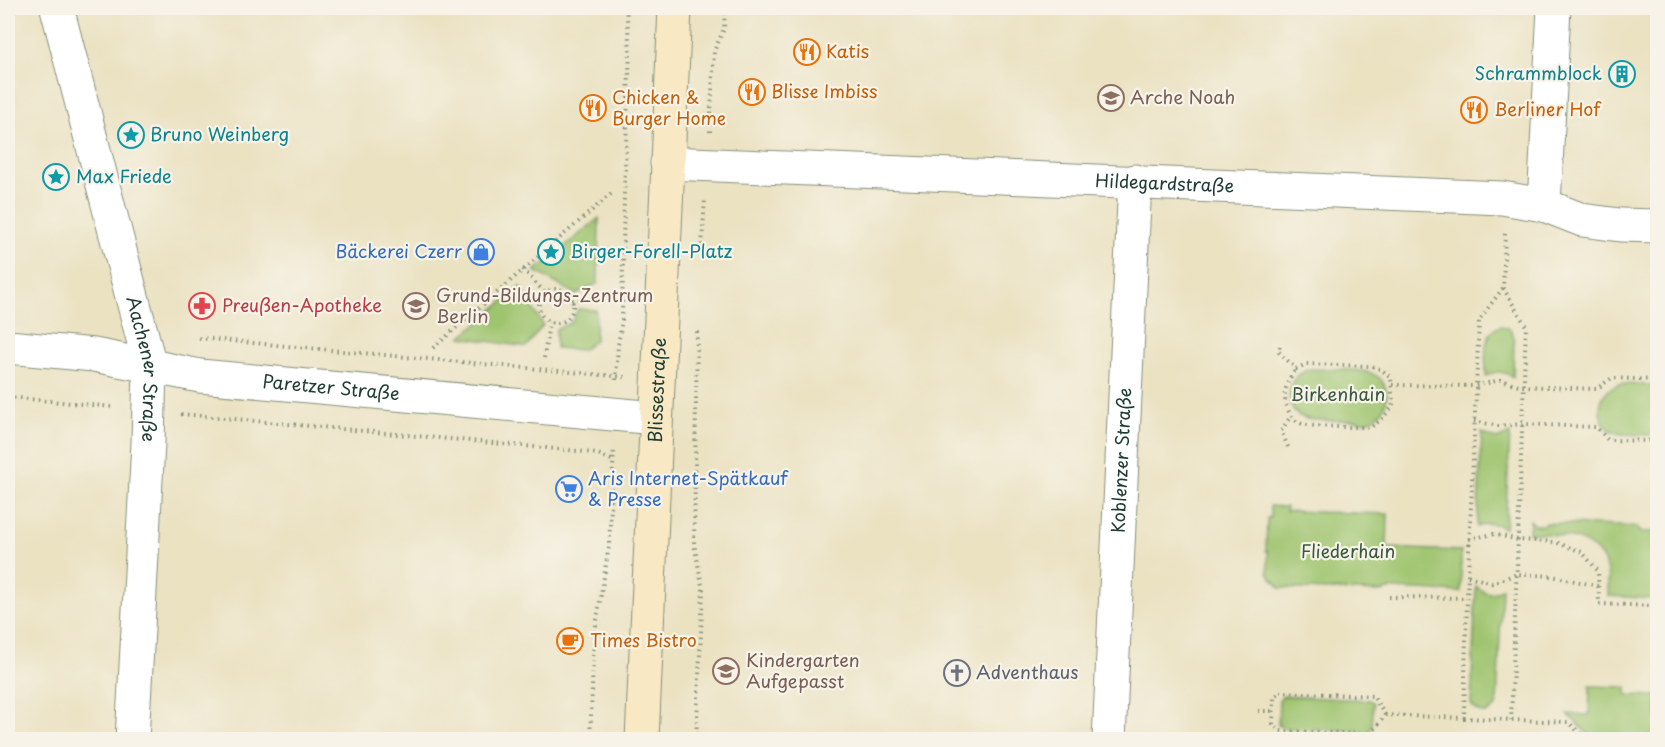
<svg xmlns="http://www.w3.org/2000/svg" width="1665" height="747" viewBox="0 0 1665 747" font-family="'Playpen Sans',sans-serif">
<style>
.green{fill:#9fc46e;stroke:#5f8051;stroke-width:1.5}
.lines{fill:none;stroke-linecap:round;stroke-linejoin:round}
.street-casing{stroke:#85907b;stroke-width:35}
.secondary-casing{stroke:#85907b;stroke-width:35}
.path{stroke:#85907b;stroke-width:4;stroke-dasharray:1.5 4.5;stroke-linecap:butt}
.street{stroke:#fff;stroke-width:33}
.secondary{stroke:#f8e8c3;stroke-width:33}
.labels{text-anchor:middle;stroke-width:4.5;stroke-linejoin:round;paint-order:stroke}
.food-label{font-size:18px;fill:#c56008;stroke:#f7f3e8;text-anchor:start}
.culture-label{font-size:18px;fill:#0d838f;stroke:#f7f3e8;text-anchor:start}
.education-label{font-size:18px;fill:#785e54;stroke:#f7f3e8;text-anchor:start}
.street-label{font-size:18px;fill:#1f3d34;stroke:#f7f3e8}
.shop-label{font-size:18px;fill:#366cbe;stroke:#f7f3e8;text-anchor:end}
.health-label{font-size:18px;fill:#be3a42;stroke:#f7f3e8;text-anchor:start}
.park-label{font-size:18px;fill:#395840;stroke:#f7f3e8}
.worship-label{font-size:18px;fill:#5b616d;stroke:#f7f3e8;text-anchor:start}
</style>
<rect width="100%" height="100%" fill="#f7f3e8"/>
<filter id="ink" filterUnits="userSpaceOnUse"><feTurbulence type="fractalNoise" baseFrequency=".0167" numOctaves="2"/><feDisplacementMap in="SourceGraphic" scale="12" xChannelSelector="R" yChannelSelector="G"/><feConvolveMatrix kernelMatrix="1 2 1 2 8 2 1 2 1" color-interpolation-filters="sRGB"/></filter>
<filter id="wash" filterUnits="userSpaceOnUse"><feTurbulence type="fractalNoise" baseFrequency=".008" numOctaves="4" result="noise"/><feDisplacementMap in="SourceGraphic" scale="24" xChannelSelector="R" yChannelSelector="G"/><feGaussianBlur stdDeviation="1.35" result="paint"/><feColorMatrix in="noise" values="0 0 0 0 0 0 0 0 0 0 0 0 0 0 0 0 0 1.4 0 .05"/><feComposite in="paint" operator="in"/></filter>
<g filter="url(#wash)">
<rect width="100%" height="100%" fill="#ebe2c2"/>
<g class="green">
<path d="M599,218L598,283L576,295L535,271Z"/>
<path d="M520,287L543,325L526,347L461,337Z"/>
<path d="M578,309L596,310L595,340L582,350L556,348V329L571,323Z"/>
<path d="M1501,326L1510,329L1514,337L1513,377C1504,371 1496,370 1486,376C1486,359 1481,331 1501,326Z"/>
<path d="M1309,369C1326,370 1364,367 1377,376C1393,388 1388,415 1369,420C1365,422 1359,421 1355,420C1343,420 1314,422 1304,418C1287,412 1285,387 1297,376C1300,373 1305,371 1309,369Z"/>
<path d="M1619,384L1657,385V435C1647,434 1623,436 1614,432C1598,425 1596,403 1607,391C1610,388 1615,386 1619,384Z"/>
<path d="M1482,433L1496,439L1510,434L1505,529C1496,522 1487,522 1477,527Z"/>
<path d="M1270,506L1286,507V511L1388,514L1387,548L1461,551V592L1394,589L1380,592L1280,588L1268,573V551H1266L1267,518H1270Z"/>
<path d="M1530,520L1535,525H1543L1545,523L1638,527L1639,532H1657V527V599L1608,596C1608,587 1609,577 1606,568C1599,536 1555,534 1529,533Z"/>
<path d="M1476,586C1484,594 1493,595 1502,588L1497,705C1488,717 1478,715 1471,704Z"/>
<path d="M1590,686L1627,687V695L1657,696V727L1649,739L1592,738L1568,714L1589,715Z"/>
<path d="M1282,696L1370,700L1373,703L1372,728L1368,731L1283,728L1278,725L1279,700Z"/>
</g>
</g>
<g filter="url(#ink)">
<g class="lines">
<defs>
<g id="street">
<path id="s1" d="M57,8L150,366L148,443L132,740"/>
<path id="s2" d="M667,163L1502,198L1544,205L1582,220L1620,225L1658,226"/>
<path d="M1544,205L1554,8"/>
<path id="s3" d="M8,347L94,355L200,376L656,418"/>
<path id="s4" d="M1109,740L1135,181"/>
</g>
<g id="secondary">
<path id="s5" d="M642,740L675,8"/>
</g>
</defs>
<use href="#street" class="street-casing"/>
<use href="#secondary" class="secondary-casing"/>
<g class="path">
<path d="M710,132L714,51L724,29L725,8"/>
<path d="M702,245L705,199"/>
<path d="M523,269L545,293"/>
<path d="M1503,288L1526,326L1511,720"/>
<circle cx="556" cy="306" r="17"/>
<path d="M572,300H607"/>
<path d="M199,338L625,377"/>
<path d="M1280,346L1279,352L1296,369L1306,364L1372,366L1382,370L1391,378L1393,406L1381,420L1371,427C1358,427 1309,428 1300,423C1293,420 1288,412 1286,404C1282,392 1288,379 1296,369"/>
<path d="M433,348L612,193"/>
<path d="M544,358L549,322"/>
<path d="M616,380L618,345L622,320L624,193L630,50L626,8"/>
<path d="M1392,385L1475,386L1500,380L1523,386L1596,389L1612,378L1658,380"/>
<path d="M8,397L114,407"/>
<path d="M181,414L578,451L598,454L614,461"/>
<path d="M1474,421L1499,426L1522,424L1596,427L1608,440L1658,441"/>
<path d="M1288,447L1281,431L1291,416"/>
<path d="M1469,539L1494,534L1518,540L1555,542L1582,552L1598,571L1599,604L1658,606"/>
<path d="M1468,576L1492,583L1517,574L1552,576L1598,586"/>
<path d="M1389,597L1467,598"/>
<path d="M1280,692L1373,696L1385,715L1371,734L1280,731L1273,724L1274,698Z"/>
<path d="M1258,711H1274"/>
<path d="M1385,715L1464,718L1467,598L1479,320L1503,288L1505,233"/>
<path d="M1464,718L1568,722L1587,740"/>
<path d="M590,740L594,637L609,546L614,448"/>
<path d="M696,740L703,590L694,544L697,330"/>
<path d="M1657,740L1658,738"/>
</g>
<use href="#street" class="street"/>
<use href="#secondary" class="secondary"/>
</g>
</g>
<defs>
<symbol id="restaurant-ring" viewBox="-11 -11 22 22"><circle r="9.5" fill="#f7f3e8" stroke="#e8710a" stroke-width="1.5"/><path d="M-5-6h1v4h1v-4h1v4h1v-4h1v5L-1.5 .5V6h-2V.5L-5-1ZM5-6V6H3V1.5H1.5Q1.5-4 5-6Z" fill="#e8710a"/></symbol>
<symbol id="building-ring" viewBox="-11 -11 22 22"><circle r="9.5" fill="#f7f3e8" stroke="#0f9aa8" stroke-width="1.5"/><path d="M-4-6H4V6H1V3H-1V6H-4ZM-2.5-4.3h1.7v1.8h-1.7ZM.8-4.3h1.7v1.8H.8ZM-2.5-1h1.7V.8h-1.7ZM.8-1h1.7V.8H.8Z" fill="#0f9aa8"/></symbol>
<symbol id="school-ring" viewBox="-11 -11 22 22"><circle r="9.5" fill="#f7f3e8" stroke="#8d6e63" stroke-width="1.5"/><path d="M0-5L7-2L0 1L-7-2ZM-4 1L0 2.5L4 1V4Q0 6-4 4Z" fill="#8d6e63"/></symbol>
<symbol id="sight-ring" viewBox="-11 -11 22 22"><circle r="9.5" fill="#f7f3e8" stroke="#0f9aa8" stroke-width="1.5"/><path d="M0-6L1.8-2.2L6-1.7L2.9 1.2L3.7 5.4L0 3.3L-3.7 5.4L-2.9 1.2L-6-1.7L-1.8-2.2Z" fill="#0f9aa8"/></symbol>
<symbol id="shop-ring" viewBox="-11 -11 22 22"><circle r="9.5" fill="#f7f3e8" stroke="#3f7fe0" stroke-width="1.5"/><path d="M-5-2.5h2.3a2.7 3.5 0 0 1 5.4 0H5L5.5 6h-11ZM-1.5-2.5h3a1.5 2.3 0 0 0-3 0Z" fill="#3f7fe0"/></symbol>
<symbol id="pharmacy-ring" viewBox="-11 -11 22 22"><circle r="9.5" fill="#f7f3e8" stroke="#e0444e" stroke-width="1.5"/><path d="M-2-6h4v4h4v4h-4v4h-4v-4h-4v-4h4Z" fill="#e0444e"/></symbol>
<symbol id="supermarket-ring" viewBox="-11 -11 22 22"><circle r="9.5" fill="#f7f3e8" stroke="#3f7fe0" stroke-width="1.5"/><path d="M-6-5.5h2.5l.6 2H6L4.5 2H-2.5L-4.4-4H-6ZM-1.5 3.2a1.3 1.3 0 1 0 .1 0ZM3 3.2a1.3 1.3 0 1 0 .1 0Z" fill="#3f7fe0"/></symbol>
<symbol id="cafe-ring" viewBox="-11 -11 22 22"><circle r="9.5" fill="#f7f3e8" stroke="#e8710a" stroke-width="1.5"/><path d="M-5.5-4.5H6V0H3Q3 3.5 0 3.5H-2.5Q-5.5 3.5-5.5 0ZM3-3.2v2h1.7v-2ZM-6 4.5H4V6H-6Z" fill="#e8710a"/></symbol>
<symbol id="church-ring" viewBox="-11 -11 22 22"><circle r="9.5" fill="#f7f3e8" stroke="#6b7280" stroke-width="1.5"/><path d="M-1.2-6h2.4v3.5h3.3v2.4h-3.3V6h-2.4V-.1h-3.3v-2.4h3.3Z" fill="#6b7280"/></symbol>
</defs>
<g fill-rule="evenodd">
<use href="#restaurant-ring" x="792" y="37" width="30" height="30"/>
<use href="#building-ring" x="1607" y="59" width="30" height="30"/>
<use href="#restaurant-ring" x="737" y="77" width="30" height="30"/>
<use href="#school-ring" x="1096" y="83" width="30" height="30"/>
<use href="#restaurant-ring" x="578" y="93" width="30" height="30"/>
<use href="#restaurant-ring" x="1459" y="95" width="30" height="30"/>
<use href="#sight-ring" x="116" y="120" width="30" height="30"/>
<use href="#sight-ring" x="41" y="162" width="30" height="30"/>
<use href="#shop-ring" x="466" y="237" width="30" height="30"/>
<use href="#sight-ring" x="536" y="237" width="30" height="30"/>
<use href="#pharmacy-ring" x="187" y="291" width="30" height="30"/>
<use href="#school-ring" x="401" y="291" width="30" height="30"/>
<use href="#supermarket-ring" x="554" y="474" width="30" height="30"/>
<use href="#cafe-ring" x="555" y="626" width="30" height="30"/>
<use href="#school-ring" x="711" y="656" width="30" height="30"/>
<use href="#church-ring" x="942" y="658" width="30" height="30"/>
</g>
<g class="labels">
<g class="food-label">
<text x="826" y="58">Katis</text>
<text x="771" y="98">Blisse Imbiss</text>
<text x="612" y="104">Chicken &amp;<tspan x="612" dy="21">Burger Home</tspan></text>
<text x="1494" y="116">Berliner Hof</text>
<text x="590" y="647">Times Bistro</text>
</g>
<g class="culture-label">
<text x="1602" y="80" text-anchor="end">Schrammblock</text>
<text x="150" y="141">Bruno Weinberg</text>
<text x="76" y="183">Max Friede</text>
<text x="570" y="258">Birger-Forell-Platz</text>
</g>
<g class="education-label">
<text x="1130" y="104">Arche Noah</text>
<text x="436" y="302">Grund-Bildungs-Zentrum<tspan x="436" dy="21">Berlin</tspan></text>
<text x="746" y="667">Kindergarten<tspan x="746" dy="21">Aufgepasst</tspan></text>
</g>
<g class="street-label">
<text dy="6" stroke="none"><textPath href="#s2" startOffset="498">Hildegardstraße</textPath></text>
<text dy="6" stroke="none"><textPath href="#s1" startOffset="372">Aachener Straße</textPath></text>
<text dy="6" stroke="none"><textPath href="#s3" startOffset="326">Paretzer Straße</textPath></text>
<text dy="6" stroke="none"><textPath href="#s5" startOffset="350">Blissestraße</textPath></text>
<text dy="6" stroke="none"><textPath href="#s4" startOffset="280">Koblenzer Straße</textPath></text>
</g>
<g class="shop-label">
<text x="462" y="258">Bäckerei Czerr</text>
<text x="588" y="485" text-anchor="start">Aris Internet-Spätkauf<tspan x="588" dy="21">&amp; Presse</tspan></text>
</g>
<g class="health-label">
<text x="222" y="312">Preußen-Apotheke</text>
</g>
<g class="park-label">
<text x="1338" y="401">Birkenhain</text>
<text x="1348" y="558">Fliederhain</text>
</g>
<g class="worship-label">
<text x="976" y="679">Adventhaus</text>
</g>
</g>
<rect width="1665" height="747" fill="none" stroke="#f7f3e8" stroke-width="30"/>
</svg>
